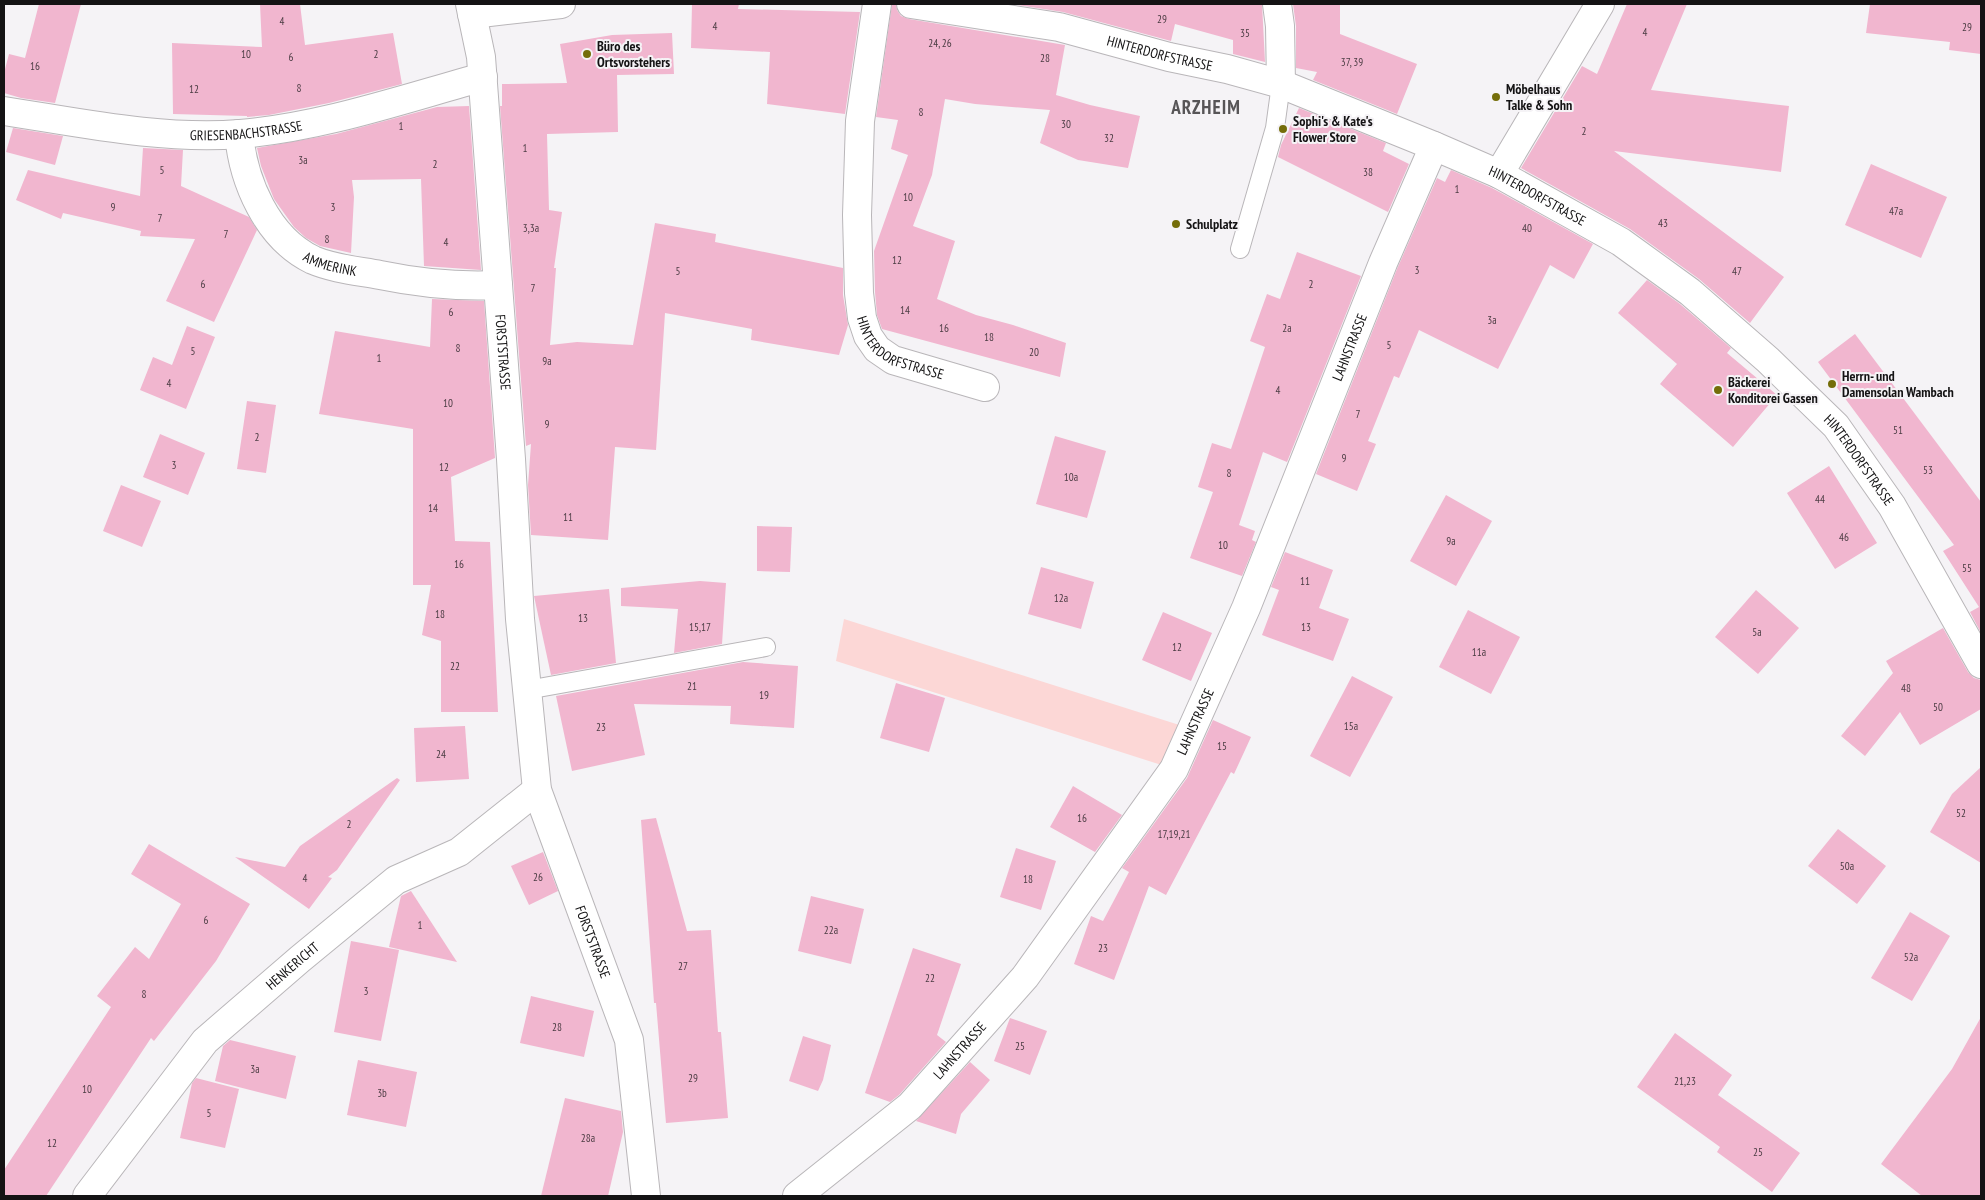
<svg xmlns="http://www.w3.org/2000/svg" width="1985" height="1200" viewBox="0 0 1985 1200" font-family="'PT Sans Narrow',sans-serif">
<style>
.green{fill:#fcd7d6}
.building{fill:#f1b6cf}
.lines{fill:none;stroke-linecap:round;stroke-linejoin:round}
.lane-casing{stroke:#b9b6b9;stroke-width:20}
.street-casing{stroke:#b9b6b9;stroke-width:30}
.secondary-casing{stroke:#b9b6b9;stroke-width:30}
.lane{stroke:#fff;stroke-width:18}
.street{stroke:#fff;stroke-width:28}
.secondary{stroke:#fff;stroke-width:28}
.poi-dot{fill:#746d09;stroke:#f5f3f6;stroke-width:2}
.labels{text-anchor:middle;stroke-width:4;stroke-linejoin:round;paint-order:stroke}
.number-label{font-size:11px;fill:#4b3c43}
.poi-label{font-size:14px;font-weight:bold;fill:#141314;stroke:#f5f3f6;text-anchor:start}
.street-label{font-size:14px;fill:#141314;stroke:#f5f3f6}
.district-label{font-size:19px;font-weight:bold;letter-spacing:1px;fill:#575557;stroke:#f5f3f6}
</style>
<rect width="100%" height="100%" fill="#f5f3f6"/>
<path class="green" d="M844,619L1192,729L1174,769L836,661Z"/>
<g class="building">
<path d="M39,4H81L55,103L21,98L4,93V73L9,54L25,58Z"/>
<path d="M260,4H300L305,45L393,33L402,84L329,103L269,115L247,117V116L173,114L172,43L262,47Z"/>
<path d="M692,4H739L738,9L860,12L845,114L767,104L770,52L691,48Z"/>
<path d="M892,4H896L897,10L901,16L909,19L1065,45L1056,95L1090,105L1140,116L1128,168L1078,160L1040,143L1050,110L975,104L945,99L932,175L913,226L955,241L937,299L976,315L1013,325L1066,343L1060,377L882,329L877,315L875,292L874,251L908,155L891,149L898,120L876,117Z"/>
<path d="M1011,4H1262L1265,62L1233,54V40L1175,24L1171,41L1063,12Z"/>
<path d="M1293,4H1340V34L1417,64L1397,114L1313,80L1317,72L1296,68V26Z"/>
<path d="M1627,4H1687L1651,90L1789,106L1781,172L1614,151L1784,277L1750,323L1699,279L1630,229L1521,168L1582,66L1597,74Z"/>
<path d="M1870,4H1981V54L1949,50L1950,42L1866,33Z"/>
<path d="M672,33L674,74L617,75L618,132L547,134L549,210L562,212L554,268H556L550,345L577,342L633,345L655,223L716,234L715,242L843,268V295L848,325L839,355L751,340L752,329L665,313L656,450L615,447L608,540L531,535L528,485L531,444L526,446L500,106H502V84L567,83L560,44L612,35Z"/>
<path d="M469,106L481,270L424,266L421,179L352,180L354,197L351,253L320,246L306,238L294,227L274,199L261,166L257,148L336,134L437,107Z"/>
<path d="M1299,108L1386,143L1383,151L1409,164L1388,212L1278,157L1281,145Z"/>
<path d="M13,128L63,136L55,165L6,152Z"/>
<path d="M143,148L183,150L181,186L249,217L257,230L214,322L166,301L195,239L140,236L141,231L63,213L61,219L16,200L28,170L140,196Z"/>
<path d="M1871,164L1947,197L1921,258L1845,225Z"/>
<path d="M1451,170L1492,188L1593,244L1574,279L1550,265L1498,369L1419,330L1399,378L1394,376L1368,441L1376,444L1357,491L1316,474L1397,269L1437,178L1445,182Z"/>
<path d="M1297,252L1361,276L1287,462L1263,452L1239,525L1255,531L1252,540L1256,542L1242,576L1190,558L1213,492L1198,487L1212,443L1231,449L1265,347L1250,341L1267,294L1280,299Z"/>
<path d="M1647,280L1680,304L1731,348L1727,353L1777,395L1733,447L1660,384L1677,364L1618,313Z"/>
<path d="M432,299L484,301L495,458L451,477L455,541L490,542L498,712H441V641L422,635L431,585H413V429L319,414L335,331L430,347Z"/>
<path d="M187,326L215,337L186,409L140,390L153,357L172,365Z"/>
<path d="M1855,334L1981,502V633L1970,612L1979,607L1943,551L1954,545L1818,362Z"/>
<path d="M247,401L276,405L266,473L237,469Z"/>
<path d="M160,434L205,453L188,495L143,477Z"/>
<path d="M1055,436L1106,451L1087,518L1036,504Z"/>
<path d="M1829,466L1877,543L1835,569L1787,493Z"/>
<path d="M121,485L161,501L142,547L103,531Z"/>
<path d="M1446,495L1492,521L1456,586L1410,561Z"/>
<path d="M757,526L792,527L790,572L757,571Z"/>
<path d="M1285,552L1333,570L1319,608L1349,619L1333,661L1262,635L1279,590L1271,587Z"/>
<path d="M1041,567L1094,582L1081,629L1028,614Z"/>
<path d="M700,581L726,583L722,644L674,653L678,609L621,606V588Z"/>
<path d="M609,589L616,663L551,675L534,596Z"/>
<path d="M1756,590L1799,628L1758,674L1715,637Z"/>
<path d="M1468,610L1520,637L1491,694L1439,667Z"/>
<path d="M1163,612L1212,633L1191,681L1142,660Z"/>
<path d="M1943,628L1968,672L1974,678L1981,680V709L1920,745L1900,712L1865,756L1841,736L1893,673L1886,661Z"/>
<path d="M743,662L798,666L794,728L730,724L731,706L634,704L645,755L572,771L556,696Z"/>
<path d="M1352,676L1393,697L1350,777L1310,756Z"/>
<path d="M896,683L945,698L929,752L880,738Z"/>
<path d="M1213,720L1251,737L1234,774L1231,772L1166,895L1149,886L1114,980L1074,964L1091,916L1103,921L1129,872L1122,868L1187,778Z"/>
<path d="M465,726L469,779L416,782L414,728Z"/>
<path d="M1981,767V863L1930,832L1952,794Z"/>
<path d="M397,778L400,780L337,870L328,877L332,878L309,909L235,857L285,867L300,846Z"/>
<path d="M1073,786L1122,815L1095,852L1050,827Z"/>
<path d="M656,818L687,931L711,930L718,1032H721L728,1118L666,1123L656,1003H654L641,820Z"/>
<path d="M1838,829L1886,866L1857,904L1808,866Z"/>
<path d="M149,844L250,904L216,961L154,1041L151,1038L46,1196H4V1170L111,1007L97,996L135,947L149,959L181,904L131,874Z"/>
<path d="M1016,848L1056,861L1041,910L1000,897Z"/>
<path d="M543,852L558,891L529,905L511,866Z"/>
<path d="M411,891L457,962L389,947L401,896Z"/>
<path d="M811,896L864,909L851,964L798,951Z"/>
<path d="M1910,912L1950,936L1912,1001L1871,978Z"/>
<path d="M351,941L399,950L381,1041L334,1032Z"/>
<path d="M913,948L961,964L937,1035L946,1042L899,1095L890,1102L865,1093Z"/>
<path d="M531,996L594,1011L584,1057L520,1043Z"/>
<path d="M1981,1017V1196H1922L1881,1164L1952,1069Z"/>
<path d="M1010,1018L1047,1031L1030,1075L994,1061Z"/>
<path d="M1675,1033L1732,1075L1718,1095L1800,1153L1772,1192L1717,1152L1720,1147L1637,1087Z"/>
<path d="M803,1036L831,1045L823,1080L818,1091L789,1081Z"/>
<path d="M230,1040L296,1056L286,1099L215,1081L223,1046Z"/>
<path d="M358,1060L417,1072L406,1127L347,1115Z"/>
<path d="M970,1062L990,1080L961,1114L956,1134L916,1121Z"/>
<path d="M196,1078L239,1089L225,1148L180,1138L192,1083Z"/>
<path d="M565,1098L621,1111L623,1132L608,1196H541Z"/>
</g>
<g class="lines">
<defs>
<g id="lane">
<path d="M1240,249L1275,128L1281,84"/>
<path d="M527,690L766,647"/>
</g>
<g id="street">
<path id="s1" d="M877,4L860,121L857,215L859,293L862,318L868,336L877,349L893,360L985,387"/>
<path d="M1277,4L1280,26L1281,84"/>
<path id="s2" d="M472,14L481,57L511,459L520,619L537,790L629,1040L646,1196"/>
<path id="s3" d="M4,111C82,123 161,140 240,134C323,127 403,99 483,77"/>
<path id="s4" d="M239,134C243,181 267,238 313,260C334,269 359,271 380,275C419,283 458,287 498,285"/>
<path id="s5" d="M87,1196L205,1041L300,959L396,880L459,852L537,790"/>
<path id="s6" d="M797,1196L910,1106L1025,977L1174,769L1246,608L1383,263L1434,146"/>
</g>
<g id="secondary">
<path d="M470,4L472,14L561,4"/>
<path id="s7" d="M911,4L1059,27L1169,57L1227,69L1281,84L1434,146L1499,174L1621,242L1690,292L1768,360L1836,426L1892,506L1981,664"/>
<path d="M1499,174L1600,4"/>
</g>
</defs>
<use href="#lane" class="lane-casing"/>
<use href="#street" class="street-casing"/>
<use href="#secondary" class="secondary-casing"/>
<use href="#lane" class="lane"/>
<use href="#street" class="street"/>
<use href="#secondary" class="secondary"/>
</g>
<g class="poi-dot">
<circle cx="587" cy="54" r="5"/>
<circle cx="1496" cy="97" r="5"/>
<circle cx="1283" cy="129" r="5"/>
<circle cx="1176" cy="224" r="5"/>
<circle cx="1832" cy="384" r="5"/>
<circle cx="1718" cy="390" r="5"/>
</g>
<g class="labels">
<g class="number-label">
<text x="1162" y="23">29</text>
<text x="282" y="25">4</text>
<text x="715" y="30">4</text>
<text x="1967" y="31">29</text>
<text x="1645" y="36">4</text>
<text x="1245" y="37">35</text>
<text x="940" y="47">24, 26</text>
<text x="246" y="58">10</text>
<text x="376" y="58">2</text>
<text x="291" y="61">6</text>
<text x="1045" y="62">28</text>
<text x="1352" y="66">37, 39</text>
<text x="35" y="70">16</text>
<text x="299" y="92">8</text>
<text x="194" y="93">12</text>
<text x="921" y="116">8</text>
<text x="1066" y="128">30</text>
<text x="401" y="130">1</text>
<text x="1584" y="135">2</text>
<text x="1109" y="142">32</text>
<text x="525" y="152">1</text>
<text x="303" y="164">3a</text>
<text x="435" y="168">2</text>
<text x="162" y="174">5</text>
<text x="1368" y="176">38</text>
<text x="1457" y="193">1</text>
<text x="908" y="201">10</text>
<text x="113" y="211">9</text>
<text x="333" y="211">3</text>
<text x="1896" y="215">47a</text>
<text x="160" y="222">7</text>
<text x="1663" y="227">43</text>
<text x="531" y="232">3,3a</text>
<text x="1527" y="232">40</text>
<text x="226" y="238">7</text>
<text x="327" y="243">8</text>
<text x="446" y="246">4</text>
<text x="897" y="264">12</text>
<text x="1417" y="274">3</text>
<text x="678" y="275">5</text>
<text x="1737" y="275">47</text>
<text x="203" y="288">6</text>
<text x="1311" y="288">2</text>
<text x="533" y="292">7</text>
<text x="905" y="314">14</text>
<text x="451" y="316">6</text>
<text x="1492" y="324">3a</text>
<text x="944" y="332">16</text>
<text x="1287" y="332">2a</text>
<text x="989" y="341">18</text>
<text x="1389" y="349">5</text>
<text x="458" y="352">8</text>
<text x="193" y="355">5</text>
<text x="1034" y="356">20</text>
<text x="379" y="362">1</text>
<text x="547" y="365">9a</text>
<text x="169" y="387">4</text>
<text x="1278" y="394">4</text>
<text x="448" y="407">10</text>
<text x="1358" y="418">7</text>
<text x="547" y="428">9</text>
<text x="1898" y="434">51</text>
<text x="257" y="441">2</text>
<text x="1344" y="462">9</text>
<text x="174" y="469">3</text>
<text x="444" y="471">12</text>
<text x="1928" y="474">53</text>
<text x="1229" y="477">8</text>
<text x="1071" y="481">10a</text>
<text x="1820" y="503">44</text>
<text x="433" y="512">14</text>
<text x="568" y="521">11</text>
<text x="1844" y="541">46</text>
<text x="1451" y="545">9a</text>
<text x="1223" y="549">10</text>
<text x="459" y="568">16</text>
<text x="1967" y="572">55</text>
<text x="1305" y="585">11</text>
<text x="1061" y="602">12a</text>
<text x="440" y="618">18</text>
<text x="583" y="622">13</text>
<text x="700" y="631">15,17</text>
<text x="1306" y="631">13</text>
<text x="1757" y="636">5a</text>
<text x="1177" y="651">12</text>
<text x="1479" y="656">11a</text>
<text x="455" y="670">22</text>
<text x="692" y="690">21</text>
<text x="1906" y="692">48</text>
<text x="764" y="699">19</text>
<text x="1938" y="711">50</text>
<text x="1351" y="730">15a</text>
<text x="601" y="731">23</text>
<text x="1222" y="750">15</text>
<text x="441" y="758">24</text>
<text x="1961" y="817">52</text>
<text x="1082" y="822">16</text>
<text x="349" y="828">2</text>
<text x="1174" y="838">17,19,21</text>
<text x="1847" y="870">50a</text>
<text x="538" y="881">26</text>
<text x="305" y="882">4</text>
<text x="1028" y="883">18</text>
<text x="206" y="924">6</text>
<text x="420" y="929">1</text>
<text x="831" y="934">22a</text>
<text x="1103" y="952">23</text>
<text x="1911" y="961">52a</text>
<text x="683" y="970">27</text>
<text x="930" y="982">22</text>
<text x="366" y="995">3</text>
<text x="144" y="998">8</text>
<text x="557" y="1031">28</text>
<text x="1020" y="1050">25</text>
<text x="255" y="1073">3a</text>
<text x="693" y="1082">29</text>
<text x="1685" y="1085">21,23</text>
<text x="87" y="1093">10</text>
<text x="382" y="1097">3b</text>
<text x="209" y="1117">5</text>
<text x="588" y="1142">28a</text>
<text x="52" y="1147">12</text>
<text x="1758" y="1156">25</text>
</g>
<g class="poi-label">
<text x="597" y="51">Büro des<tspan x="597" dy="16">Ortsvorstehers</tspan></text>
<text x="1506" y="94">Möbelhaus<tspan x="1506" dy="16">Talke &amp; Sohn</tspan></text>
<text x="1293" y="126">Sophi's &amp; Kate's<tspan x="1293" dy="16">Flower Store</tspan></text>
<text x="1186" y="229">Schulplatz</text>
<text x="1842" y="381">Herrn- und<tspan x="1842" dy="16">Damensolan Wambach</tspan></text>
<text x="1728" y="387">Bäckerei<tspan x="1728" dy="16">Konditorei Gassen</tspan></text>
</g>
<g class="street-label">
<text dy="5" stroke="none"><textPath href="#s7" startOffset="254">HINTERDORFSTRASSE</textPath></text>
<text dy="5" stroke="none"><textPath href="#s3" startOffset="244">GRIESENBACHSTRASSE</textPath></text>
<text dy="5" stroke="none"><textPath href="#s7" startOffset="659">HINTERDORFSTRASSE</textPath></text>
<text dy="5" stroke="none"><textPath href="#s4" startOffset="170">AMMERINK</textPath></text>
<text dy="5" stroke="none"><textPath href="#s1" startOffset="368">HINTERDORFSTRASSE</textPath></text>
<text dy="5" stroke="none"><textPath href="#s6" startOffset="1030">LAHNSTRASSE</textPath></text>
<text dy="5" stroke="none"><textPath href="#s2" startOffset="340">FORSTSTRASSE</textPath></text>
<text dy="5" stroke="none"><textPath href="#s7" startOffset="1079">HINTERDORFSTRASSE</textPath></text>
<text dy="5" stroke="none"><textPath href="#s6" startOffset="625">LAHNSTRASSE</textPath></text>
<text dy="5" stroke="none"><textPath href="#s2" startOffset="941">FORSTSTRASSE</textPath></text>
<text dy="5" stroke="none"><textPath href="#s5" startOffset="310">HENKERICHT</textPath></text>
<text dy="5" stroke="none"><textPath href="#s6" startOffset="219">LAHNSTRASSE</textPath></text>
</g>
<g class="district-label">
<text x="1206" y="114">ARZHEIM</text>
</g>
</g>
<rect width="1985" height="1200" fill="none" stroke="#141314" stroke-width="10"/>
</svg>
